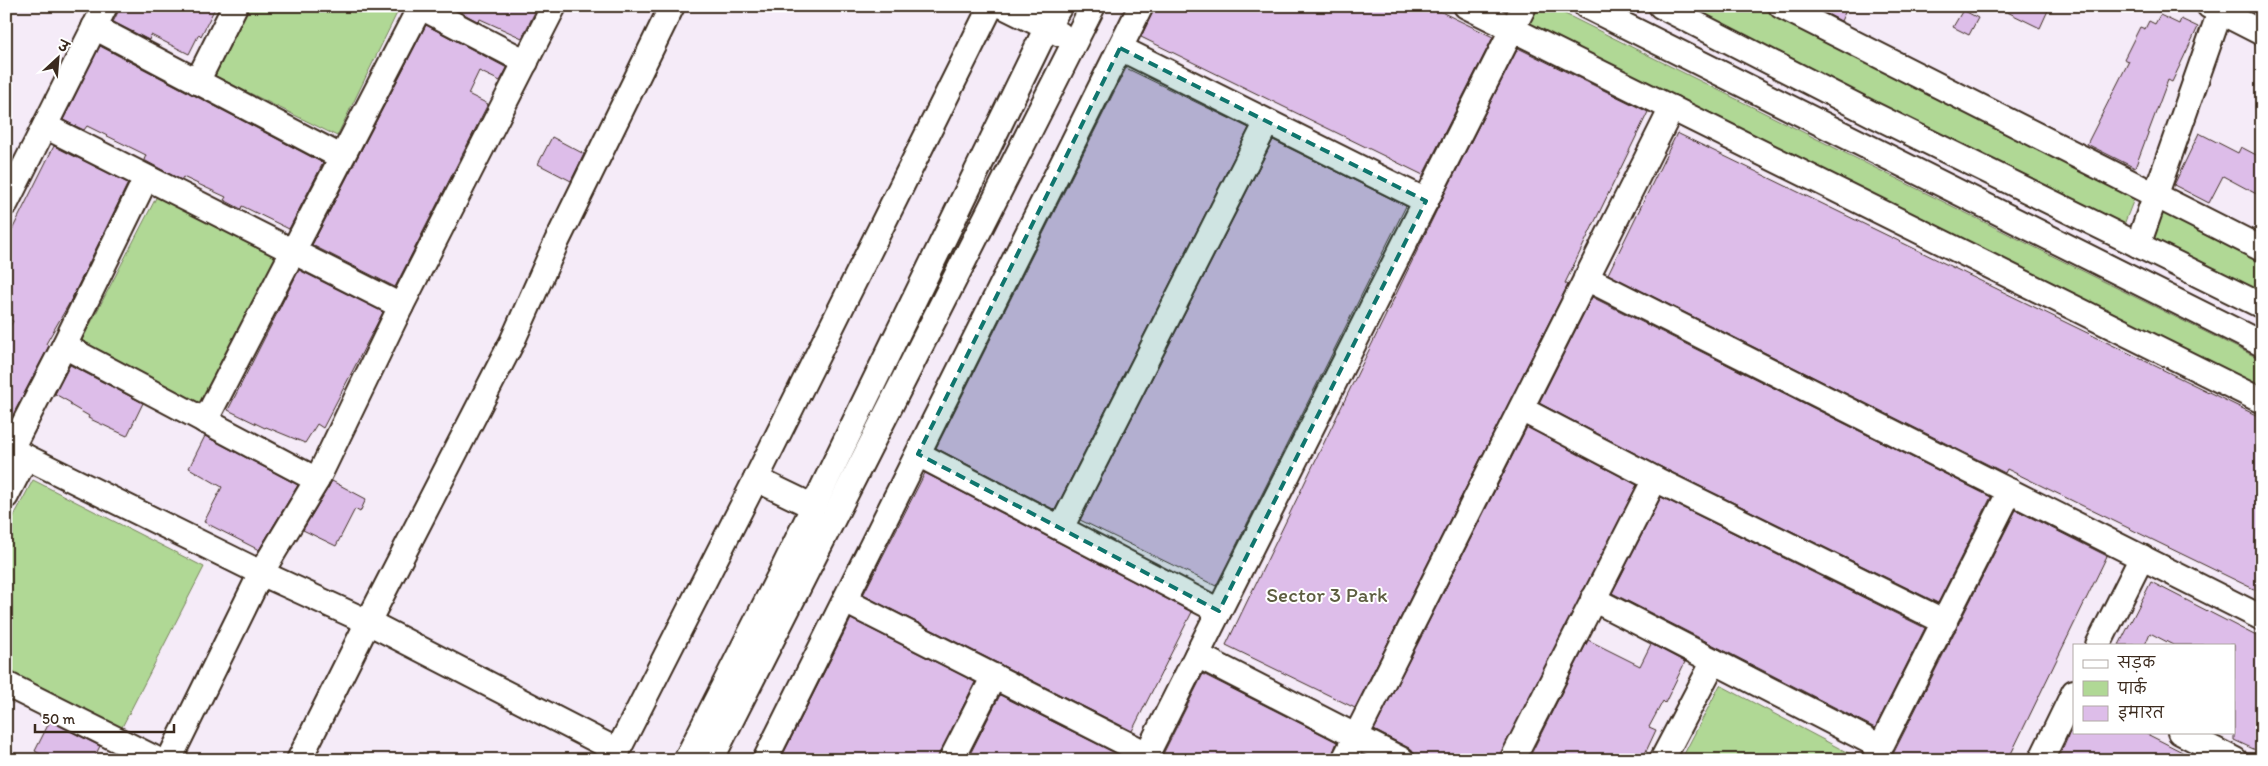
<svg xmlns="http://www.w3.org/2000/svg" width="2268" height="766" viewBox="0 0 2268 766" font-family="Itim,'Playpen Sans Deva',sans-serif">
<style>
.green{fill:#b0d895;stroke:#76815a}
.building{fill:#ddbde9;stroke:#3b2a1e}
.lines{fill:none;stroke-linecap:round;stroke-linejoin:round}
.minor-casing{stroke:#3b2a1e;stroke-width:28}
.minor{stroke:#fff;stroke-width:24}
.marked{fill:#0f766e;fill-opacity:0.2;stroke:#0f766e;stroke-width:4;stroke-dasharray:10 6;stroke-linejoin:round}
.labels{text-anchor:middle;stroke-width:4;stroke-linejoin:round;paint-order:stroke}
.park-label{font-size:21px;fill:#5e5e42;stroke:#fff}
</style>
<rect width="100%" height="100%" fill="#f5ebf8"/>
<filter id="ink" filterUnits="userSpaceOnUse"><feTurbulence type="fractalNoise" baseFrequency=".02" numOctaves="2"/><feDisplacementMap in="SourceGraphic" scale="10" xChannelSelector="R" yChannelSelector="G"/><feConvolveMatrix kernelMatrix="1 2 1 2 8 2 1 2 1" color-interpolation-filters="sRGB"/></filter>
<g filter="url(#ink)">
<g class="green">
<path d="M249,6H388L398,11L337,136L215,76Z"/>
<path d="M1536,6H1549L2262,360V393L1525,28Z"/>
<path d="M1680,6H1757L2136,194L2123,227Z"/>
<path d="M158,194L277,255L200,404L81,342Z"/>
<path d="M2161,212L2262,263V294L2153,240Z"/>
<path d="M33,480L204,567L120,731L6,673V531Z"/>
<path d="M1720,685L1852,755L1849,760H1681Z"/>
</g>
<g class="building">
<path d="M121,6H216L201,36L199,34L189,54L151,35L149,40L113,22Z"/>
<path d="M449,6H538L522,38L480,19L479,22Z"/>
<path d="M1155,6H1429L1493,37L1423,175L1141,37Z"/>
<path d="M1812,6H1848L1841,21Z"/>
<path d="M1995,6H2050L2040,28Z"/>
<path d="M1963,10L1978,18L1969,35L1953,27Z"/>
<path d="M2160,15L2179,24L2181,19L2198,27L2172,82L2168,80L2135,168L2087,144L2129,61L2124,59L2140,27L2145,29L2149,21L2155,24Z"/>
<path d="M426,25L507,68L500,81L479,71L468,94L488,104L395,287L312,245Z"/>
<path d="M100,46L323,163L289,229L242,206L241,209L224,200L226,197L183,177L181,180L144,160L146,155L87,126L84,130L63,120Z"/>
<path d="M1518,48L1648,112L1565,283L1568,285L1355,708L1226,645L1448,187Z"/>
<path d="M1126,68L1249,128L1055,510L936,448Z"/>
<path d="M1677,133L2262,418V593L2007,469L2005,473L1608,274Z"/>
<path d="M2199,133L2238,153L2241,147L2262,158V197L2223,176L2209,203L2174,185Z"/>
<path d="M552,137L584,154L571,181L538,164Z"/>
<path d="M1273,140L1406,206L1216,586L1080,520Z"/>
<path d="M54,146L128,183L70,302L47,342L46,344L49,346L6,428V334L13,321L6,318V242Z"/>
<path d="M299,270L383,312L323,428L317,424L305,443L266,427L265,428L228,410Z"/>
<path d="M1592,297L1991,497L1938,603L1661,467L1539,403Z"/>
<path d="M70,365L143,403L127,436L88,418L89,416L70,405L71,403L55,394Z"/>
<path d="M1527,427L1637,485L1498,760H1416L1414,753L1409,748L1374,730Z"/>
<path d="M205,436L298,485L259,550L204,522L222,487L189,468Z"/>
<path d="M925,473L1192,612L1132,731L863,595Z"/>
<path d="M332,481L366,499L360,512L355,509L336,546L303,530Z"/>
<path d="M1661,497L1925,628L1875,728L1612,593Z"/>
<path d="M2016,510L2107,556L2008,760H1890Z"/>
<path d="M2151,582L2262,639V690L2256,700L2262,703V753L2234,740V645H2173L2150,633L2145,645H2119Z"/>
<path d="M851,619L975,682L937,760H780Z"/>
<path d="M1588,640L1640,666L1651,644L1685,662L1665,703L1663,701L1649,727L1656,730L1642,760H1528Z"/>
<path d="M1203,674L1337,742L1330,760H1160Z"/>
<path d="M1000,695L1119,755L1117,760H967Z"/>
<path d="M50,721L100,746L93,760H51L35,751Z"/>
<path d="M2070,732H2143L2198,760H2058Z"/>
</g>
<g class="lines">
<defs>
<g id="minor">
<path d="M419,6L526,62"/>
<path d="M1003,6L1060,34"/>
<path d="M1466,6L2262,401"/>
<path d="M1586,6L2262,344"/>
<path d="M1661,6L1874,115L2262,306"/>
<path d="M1781,6L2262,249"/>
<path d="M2209,6L2262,33"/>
<path d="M94,27L341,157"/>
<path d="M1120,48L1426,201"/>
<path d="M197,82L235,6"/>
<path d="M45,126L401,306"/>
<path d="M6,203L105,6"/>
<path d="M2138,245L2222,6"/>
<path d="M1586,278L2262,618"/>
<path d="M64,346L317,480"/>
<path d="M1521,409L1655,479L1945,622"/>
<path d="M205,421L420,7"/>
<path d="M6,447L261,573L368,622L618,751"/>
<path d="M11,449L64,346L146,178"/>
<path d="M918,454L1219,611"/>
<path d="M756,479L812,506"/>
<path d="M6,496L26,457"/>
<path d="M1061,528L1267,122"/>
<path d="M1593,599L1881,747"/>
<path d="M845,601L1147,754"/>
<path d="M2098,645L2142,557"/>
<path d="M1197,655L1402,760"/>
<path d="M6,684L158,760"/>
<path d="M2180,732L2235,760"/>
<path d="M169,760L261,573L317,480L401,306L554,6"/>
<path d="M299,760L368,622L512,342L557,241L672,6"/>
<path d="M613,760L756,479L991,6"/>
<path d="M686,760L783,569L1046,29L1060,6"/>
<path d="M711,760L1093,6"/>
<path d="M765,760L1141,6"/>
<path d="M951,760L994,676"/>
<path d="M1144,760L1524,6"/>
<path d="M1344,760L1672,108"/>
<path d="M1512,760L1655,479"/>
<path d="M1662,760L1714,661"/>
<path d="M1874,760L2010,491"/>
<path d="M2041,760L2074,692"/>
</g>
</defs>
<use href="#minor" class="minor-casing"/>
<use href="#minor" class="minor"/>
</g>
</g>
<path class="marked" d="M1120,48L1426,201L1219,611L918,454Z"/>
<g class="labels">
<g class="park-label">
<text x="1327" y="602">Sector 3 Park</text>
</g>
</g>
<rect width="2268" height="766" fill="none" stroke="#fff" stroke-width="25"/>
<rect x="12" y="12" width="2243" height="741" fill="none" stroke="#3b2a1e" stroke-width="2" filter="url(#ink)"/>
<rect x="2073" y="644" width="162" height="90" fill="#ffffff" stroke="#b1aaa5"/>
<rect x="2083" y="660" width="25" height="8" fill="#ffffff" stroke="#b1aaa5"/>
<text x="2118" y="668" font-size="15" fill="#3b2a1e">सड़क</text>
<rect x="2083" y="681" width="25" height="15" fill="#b0d895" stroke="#b1aaa5"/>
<text x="2118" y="694" font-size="15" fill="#3b2a1e">पार्क</text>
<rect x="2083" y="706" width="25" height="15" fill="#ddbde9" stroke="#b1aaa5"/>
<text x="2118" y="718" font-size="15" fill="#3b2a1e">इमारत</text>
<g transform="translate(58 58) rotate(26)" stroke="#ffffff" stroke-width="4" paint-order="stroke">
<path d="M0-4L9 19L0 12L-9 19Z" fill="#3b2a1e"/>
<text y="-8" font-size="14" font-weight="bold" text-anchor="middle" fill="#3b2a1e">उ</text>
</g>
<path d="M35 724v8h139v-8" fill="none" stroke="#3b2a1e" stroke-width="2.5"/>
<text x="42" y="724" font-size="15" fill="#3b2a1e" stroke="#ffffff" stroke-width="4" paint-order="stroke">50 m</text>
</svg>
